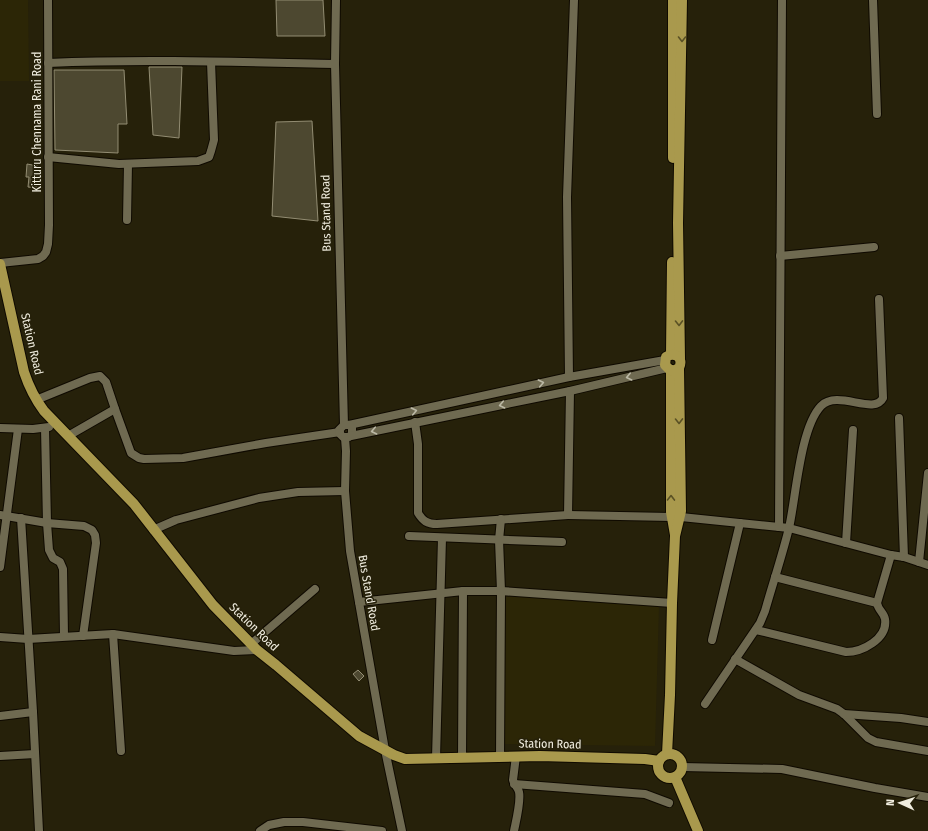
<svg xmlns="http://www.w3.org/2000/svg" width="928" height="831" viewBox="0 0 928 831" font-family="'Fira Sans Condensed',sans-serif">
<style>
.built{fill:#2c2606}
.building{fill:#4d4830;stroke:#938d73}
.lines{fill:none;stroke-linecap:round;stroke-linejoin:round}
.minor-casing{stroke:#0f0a00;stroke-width:10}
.major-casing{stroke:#0f0a00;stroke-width:12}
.minor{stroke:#6f6a51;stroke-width:8}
.major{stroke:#a9994d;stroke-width:10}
.oneway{stroke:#5a5125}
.oneway2{stroke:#bcb9a6}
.labels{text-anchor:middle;stroke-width:3;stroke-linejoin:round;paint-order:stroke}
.street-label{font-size:12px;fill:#f0eddf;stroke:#26210a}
</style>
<rect width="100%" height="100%" fill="#26210a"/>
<g class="built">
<path d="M0,0H28L29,81H0Z"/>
<path d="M503,593L659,605L655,746L502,744Z"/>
</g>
<g class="building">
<path d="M276,0H323L325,36H277Z"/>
<path d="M149,67H182L179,138L153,135Z"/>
<path d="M54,70H124L127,124H118V153L55,150Z"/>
<path d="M312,121L318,221L272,216L276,122Z"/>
<path d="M27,164L38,166L36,188L28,187L29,177H26Z"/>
<path d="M358,670L364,676L359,681L353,674Z"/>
</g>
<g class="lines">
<defs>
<g id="minor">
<path d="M336,0L335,64L344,425"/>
<path d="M873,0L877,114"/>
<path d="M48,63C143,59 240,62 335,64"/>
<path d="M48,157L119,164L198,161L209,157L211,151L214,140L211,62"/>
<path d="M127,220L128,164"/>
<path d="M780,256L874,247"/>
<path d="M0,263L38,259L43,256L46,252L48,244L49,225L48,0"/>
<path d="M569,377L567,197L574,0"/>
<path d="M36,400L90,378L100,376L106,382L115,409L131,453L139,458L144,459L183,458L266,443L340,432"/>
<path d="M899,418L904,557"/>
<path d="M415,422L418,444V513C423,521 427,524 437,524L568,515L570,391"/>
<path d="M349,425L352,427V434L349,437H343L340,434L339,430L344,425H349L569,377L665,360"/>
<path d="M0,428L33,429L49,427"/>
<path d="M45,428L47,523L49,550L53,558L60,562L63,569L64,636"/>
<path d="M68,436L115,409"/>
<path d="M351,436L570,391L667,368"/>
<path d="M345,438L346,451L345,491L350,551L385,750L402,831"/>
<path d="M0,515L47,523L84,526L92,530L95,535L96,543L83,636"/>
<path d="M568,515L671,517"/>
<path d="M681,517L789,528L891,555L904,557L928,565"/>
<path d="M21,518L33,712L39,831"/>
<path d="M779,527L782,0"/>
<path d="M153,530L176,520L259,498L298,492L345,491"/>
<path d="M409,536L562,542"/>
<path d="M846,543L853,430"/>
<path d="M919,562L928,473"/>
<path d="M0,567L18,429"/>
<path d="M775,577L877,603"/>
<path d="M359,602L463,591H501L672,603"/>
<path d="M756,630L846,652C862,652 888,639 885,619C884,613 878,610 877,603L891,555"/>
<path d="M113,634L121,751"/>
<path d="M0,637L28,639L113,634L234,651L257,650"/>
<path d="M712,640L740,523"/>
<path d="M251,644L315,589"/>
<path d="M735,659L799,695L837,709L844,714L868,738L876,742L928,751"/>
<path d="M705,704L760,623L765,611C773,583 782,556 789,528C796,497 800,428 821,406C838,389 874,416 883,398L879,299"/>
<path d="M844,714L901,718L928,722"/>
<path d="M0,716L33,712"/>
<path d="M0,756L35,754"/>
<path d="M462,757L463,591"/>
<path d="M500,757L501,591L499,540L501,519"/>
<path d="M436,758L442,538"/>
<path d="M682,767L782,769L875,788L928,797"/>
<path d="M514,784L645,794L669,803"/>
<path d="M260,831L269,825L284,822H303L382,831"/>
<path d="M514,831C516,821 521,801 519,792C518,787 514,785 513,780L516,756"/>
</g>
<g id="major">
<path d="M673,158V0"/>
<path d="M0,264L24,372C29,387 35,399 44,411L134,504L213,605L257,650L276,665L359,736L394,755L405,759L540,756L645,759L659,761"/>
<path d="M671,354L672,262"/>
<path d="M680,358L678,223L682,0"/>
<path d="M671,370V512L675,535"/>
<path d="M667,754L670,695L672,603L675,536L681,511L679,368C684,358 675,351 666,357L665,365L669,369L673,371L679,368"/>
<circle cx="670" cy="766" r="12"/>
<path d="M675,777L698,831"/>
</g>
</defs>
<use href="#minor" class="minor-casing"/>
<use href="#major" class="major-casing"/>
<use href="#minor" class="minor"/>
<use href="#major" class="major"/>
</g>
<defs><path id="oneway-chevron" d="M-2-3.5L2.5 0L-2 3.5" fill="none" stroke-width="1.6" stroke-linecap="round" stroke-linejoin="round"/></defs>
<g class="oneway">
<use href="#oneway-chevron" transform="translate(682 39) rotate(90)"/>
<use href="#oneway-chevron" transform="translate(679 323) rotate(89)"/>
<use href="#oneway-chevron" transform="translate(679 421) rotate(89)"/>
<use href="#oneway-chevron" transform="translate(671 498) rotate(-89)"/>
</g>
<g class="oneway2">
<use href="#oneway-chevron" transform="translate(629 377) rotate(167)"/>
<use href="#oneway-chevron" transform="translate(541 383) rotate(-12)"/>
<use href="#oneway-chevron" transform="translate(502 405) rotate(168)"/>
<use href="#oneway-chevron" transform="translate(414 411) rotate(-12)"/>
<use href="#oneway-chevron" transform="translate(374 431) rotate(168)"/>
</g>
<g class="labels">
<g class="street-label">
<text transform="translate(37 122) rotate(-90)" y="4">Kitturu Chennama Rani Road</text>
<text transform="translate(326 213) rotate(-91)" y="4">Bus Stand Road</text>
<text transform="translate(32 344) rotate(77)" y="4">Station Road</text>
<text transform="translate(369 593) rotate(80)" y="4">Bus Stand Road</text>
<text transform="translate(254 627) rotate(44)" y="4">Station Road</text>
<text transform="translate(550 744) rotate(1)" y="4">Station Road</text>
</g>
</g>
<g transform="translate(900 803) rotate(273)" stroke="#26210a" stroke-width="3" paint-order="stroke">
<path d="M0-3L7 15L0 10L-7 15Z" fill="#f0eddf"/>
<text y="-6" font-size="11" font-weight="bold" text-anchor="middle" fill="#f0eddf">N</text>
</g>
</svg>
